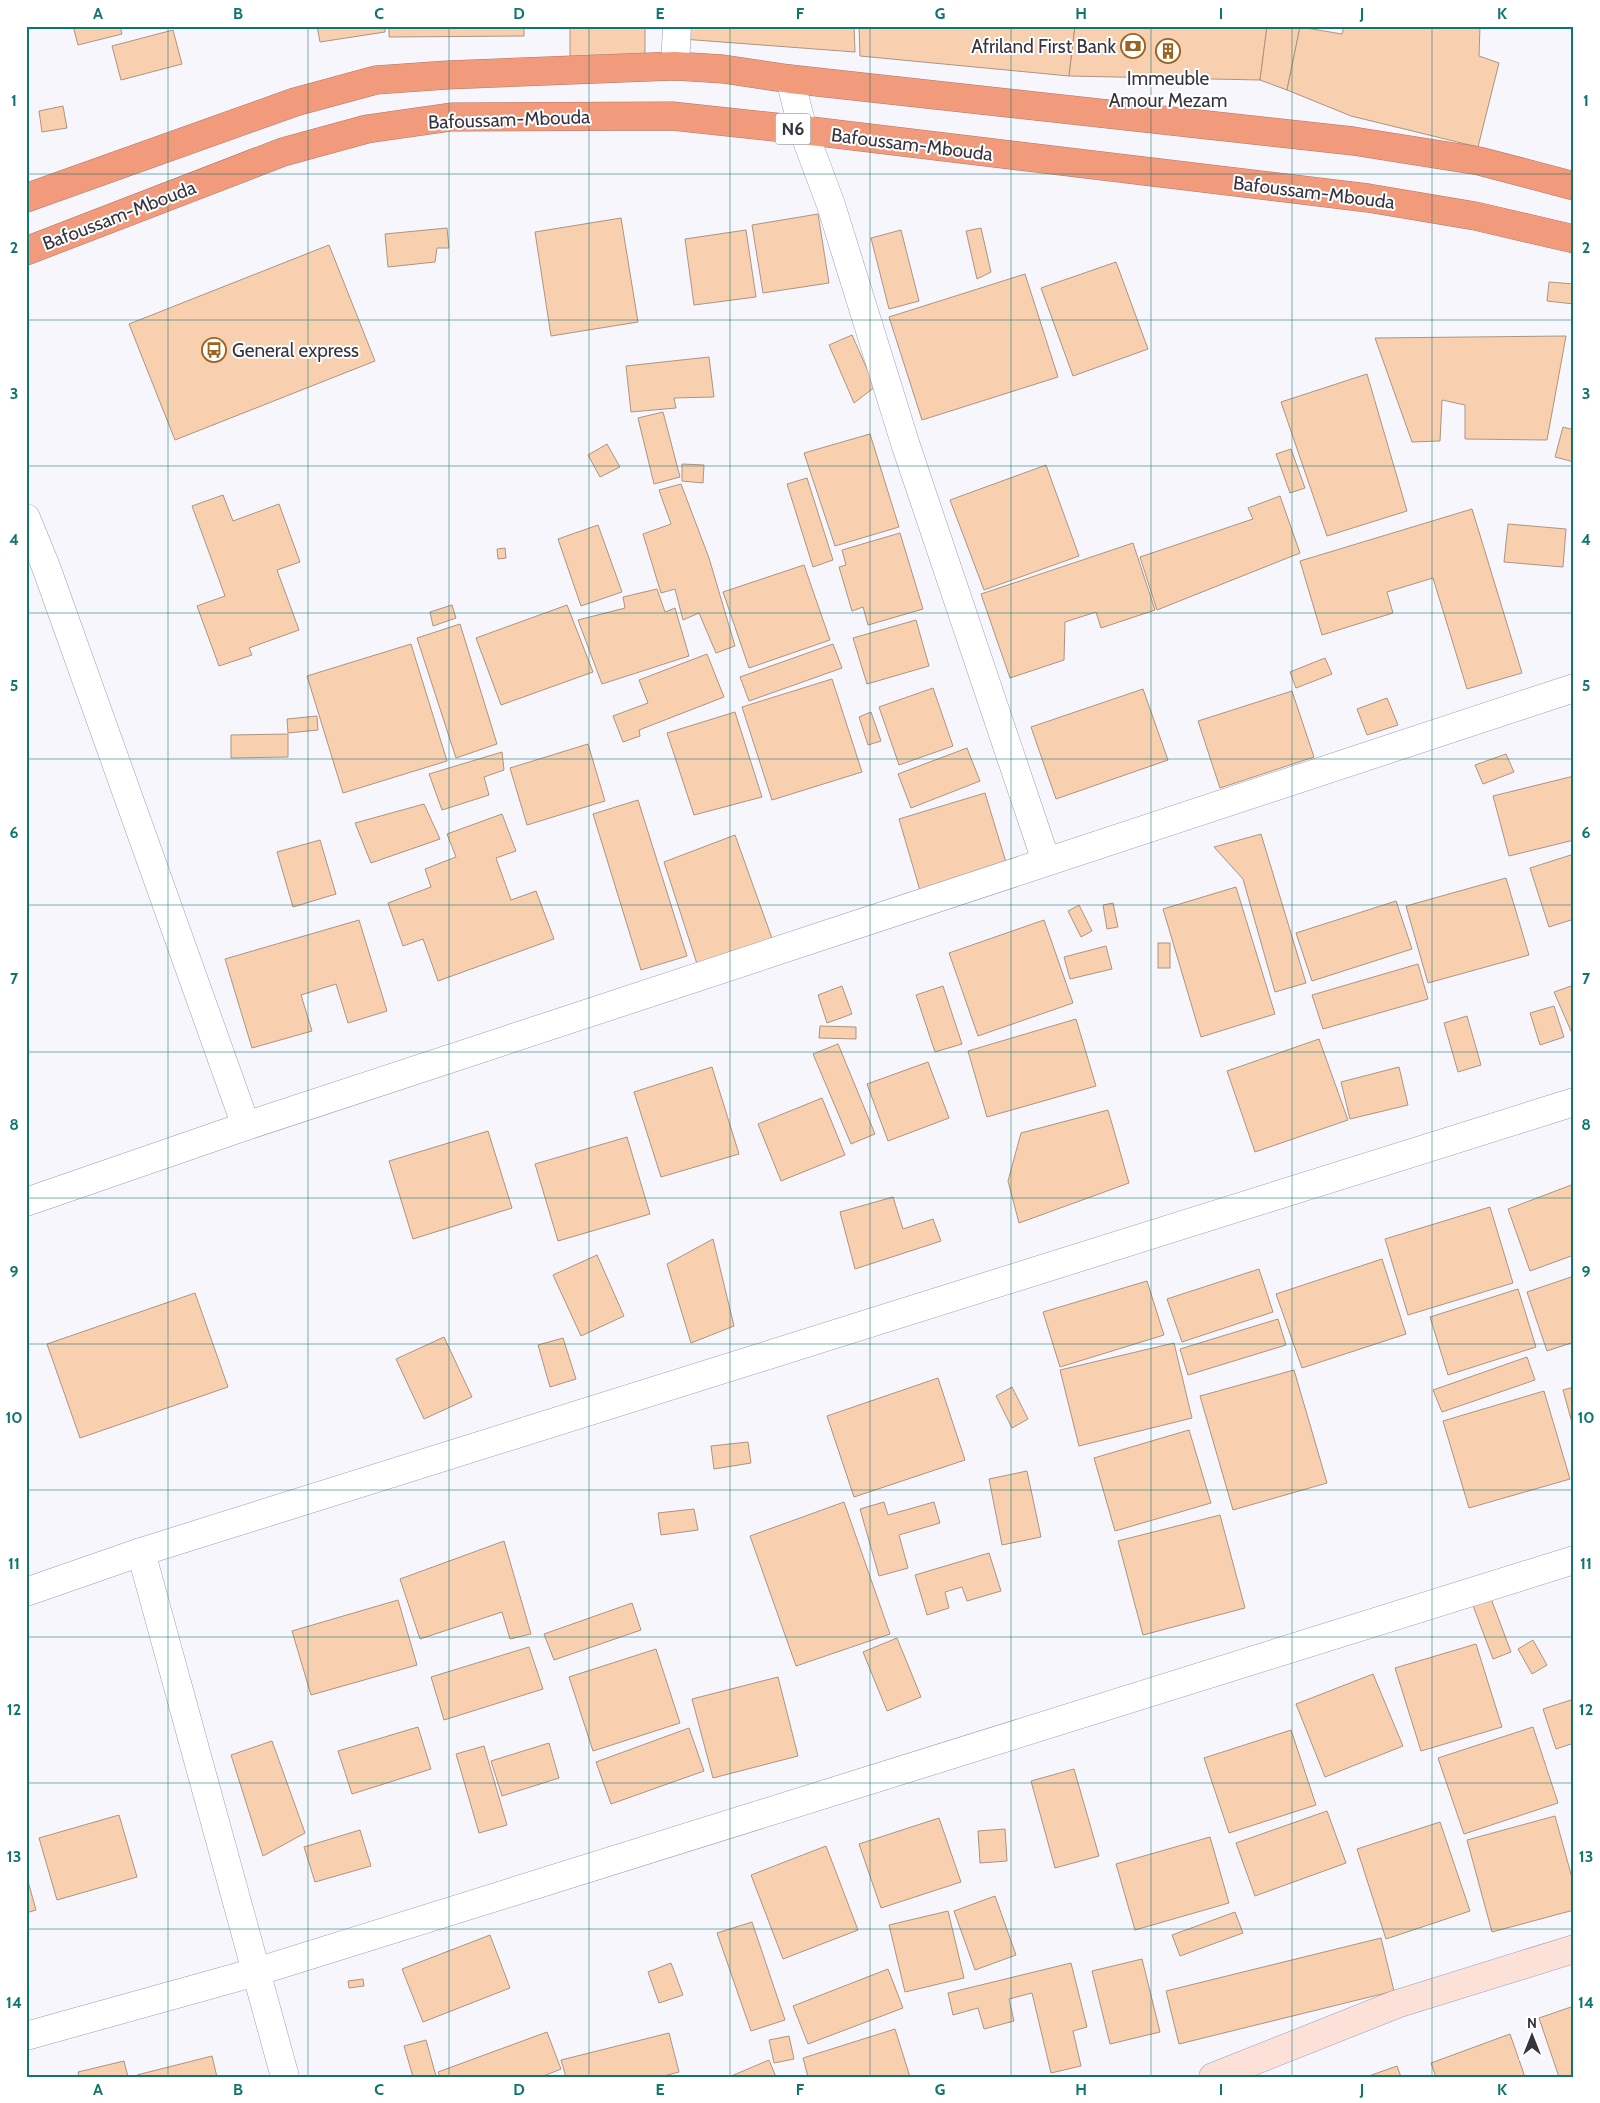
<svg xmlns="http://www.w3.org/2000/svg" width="1600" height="2103" viewBox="0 0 1600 2103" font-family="Cabin,sans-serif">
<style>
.building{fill:#f8d0af;stroke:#ad9480}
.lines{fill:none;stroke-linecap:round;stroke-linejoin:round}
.street-casing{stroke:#a19bb8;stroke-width:29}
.secondary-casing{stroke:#a19bb8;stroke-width:29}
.highway-casing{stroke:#b17667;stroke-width:29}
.street{stroke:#fff;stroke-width:28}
.secondary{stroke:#fbe1d8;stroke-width:28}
.highway{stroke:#f29a7c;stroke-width:28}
.grid{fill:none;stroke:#0f766e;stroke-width:1;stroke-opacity:0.55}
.labels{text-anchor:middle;stroke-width:4;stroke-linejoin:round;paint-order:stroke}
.shield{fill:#fff;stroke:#737179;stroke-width:1}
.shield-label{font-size:18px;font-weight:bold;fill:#373440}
.poi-label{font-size:19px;fill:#373440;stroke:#fff;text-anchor:end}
.street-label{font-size:19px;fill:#373440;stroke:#fff}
.neatline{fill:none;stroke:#0f766e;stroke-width:2}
.grid-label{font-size:16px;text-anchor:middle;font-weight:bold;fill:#0f766e}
</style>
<rect width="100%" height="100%" fill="#f7f6fc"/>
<g class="building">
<path d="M73,26H120L122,34L78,45Z"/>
<path d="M317,26H385V32L320,42Z"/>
<path d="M389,26H524V36L389,37Z"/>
<rect x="570" y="26" width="75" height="32"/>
<path d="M683,26H854L855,52L682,39Z"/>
<path d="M859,26H1075L1069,76L860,56Z"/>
<path d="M1075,26H1267L1260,80L1069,76Z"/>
<path d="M1267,26L1300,27L1287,90L1260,80Z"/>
<path d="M1344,26H1480L1479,56L1499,63L1478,147L1351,116L1287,90L1300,27L1342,34Z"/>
<path d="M173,30L182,64L121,80L112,46Z"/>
<path d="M63,106L67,128L42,132L39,111Z"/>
<path d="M818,214L829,283L763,293L752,225Z"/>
<path d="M621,218L638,322L551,336L535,232Z"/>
<path d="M447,228L449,248H437L435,262L388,267L385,234Z"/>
<path d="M981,228L991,272L977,279L966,231Z"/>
<path d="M746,230L756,297L694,305L685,239Z"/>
<path d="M901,230L919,301L889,309L871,238Z"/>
<path d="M329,245L375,361L175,440L129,324Z"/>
<path d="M1116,262L1148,349L1073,376L1041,288Z"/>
<path d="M1025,274L1058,377L922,420L889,317Z"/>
<path d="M1549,282L1574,284V304L1547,301Z"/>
<path d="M852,335L875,387L854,403L829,345Z"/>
<path d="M1566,336L1547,440L1465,439V405L1442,400L1440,441L1412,442L1375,338Z"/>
<path d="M709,357L714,397L674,398L676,408L631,412L626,366Z"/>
<path d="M1367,374L1407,511L1327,536L1281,402Z"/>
<path d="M663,412L680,477L654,484L638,418Z"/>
<path d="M1563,427L1574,430V462L1555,457Z"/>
<path d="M870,434L899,527L835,546L804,453Z"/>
<path d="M607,444L620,467L600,477L588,455Z"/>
<path d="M1291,449L1305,488L1290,493L1276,454Z"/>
<path d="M682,464L704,465L703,483L682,481Z"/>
<path d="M1046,465L1079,556L984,590L950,500Z"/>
<path d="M807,478L833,560L813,567L787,484Z"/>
<path d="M681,484L709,558L735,646L716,653L699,613L683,620L675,589L661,593L643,534L671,524L659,490Z"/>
<path d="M223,495L233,521L279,504L300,562L277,570L299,630L249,648L252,655L219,666L197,606L225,596L192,506Z"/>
<path d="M1280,496L1300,553L1157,610L1140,557L1253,519L1248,508Z"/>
<path d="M1472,509L1522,673L1467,689L1433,578L1387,592L1393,613L1322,635L1300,561Z"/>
<path d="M1508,524L1566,529L1563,567L1504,562Z"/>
<path d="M598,525L622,592L581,606L558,539Z"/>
<path d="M900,533L923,609L868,625L863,607L852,611L839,567L846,565L842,550Z"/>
<path d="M1133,543L1155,610L1101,628L1096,612L1065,622L1064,660L1010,678L981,594Z"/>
<path d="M505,548L506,558L498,559L497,549Z"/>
<path d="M804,565L830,640L749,668L723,592Z"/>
<path d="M657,589L665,612L675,608L689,656L602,684L578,620L625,608L623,597Z"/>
<path d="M452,605L456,618L433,626L430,612Z"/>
<path d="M567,605L593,672L501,705L476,638Z"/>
<path d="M916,620L929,666L867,684L853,638Z"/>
<path d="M460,624L497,744L456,758L417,638Z"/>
<path d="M411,644L447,761L343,793L307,676Z"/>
<path d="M833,644L842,668L749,701L740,677Z"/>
<path d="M707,654L724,697L639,730L640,736L623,742L613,716L648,703L639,680Z"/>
<path d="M1325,658L1332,674L1296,688L1290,672Z"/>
<path d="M832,679L862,772L772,800L742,707Z"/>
<path d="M933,688L953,746L899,765L879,707Z"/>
<path d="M1143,689L1168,760L1056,799L1031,727Z"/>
<path d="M1292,691L1314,757L1220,788L1198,721Z"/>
<path d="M1387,698L1398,725L1367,735L1357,709Z"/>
<path d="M735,712L762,797L694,815L667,733Z"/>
<path d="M871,712L881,741L868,745L859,717Z"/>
<path d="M317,716L318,730L288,733L287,719Z"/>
<path d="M288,734V757L231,758V735Z"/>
<path d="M588,744L605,801L527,825L510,768Z"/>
<path d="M967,748L980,781L911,808L898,774Z"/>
<path d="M502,752L504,770L484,777L489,795L442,810L429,774Z"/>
<path d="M1506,754L1514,772L1483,784L1475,765Z"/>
<path d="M1574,776V840L1509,856L1493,796Z"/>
<path d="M985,793L1008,869L921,894L899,819Z"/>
<path d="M638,800L687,956L641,970L593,814Z"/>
<path d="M424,804L440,839L371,863L355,823Z"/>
<path d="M502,814L516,851L496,858L511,900L536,891L554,939L438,981L423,939L403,946L388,903L431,887L425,869L456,857L447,834Z"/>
<path d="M1261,834L1306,983L1275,992L1243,879L1214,847Z"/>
<path d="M735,835L774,944L698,967L664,862Z"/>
<path d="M320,840L336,894L293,907L277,852Z"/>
<path d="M1574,854V919L1549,927L1530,868Z"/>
<path d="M1506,878L1529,955L1428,983L1406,906Z"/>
<path d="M1236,887L1275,1014L1201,1037L1163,909Z"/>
<path d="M1396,901L1412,949L1312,981L1296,933Z"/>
<path d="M1113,903L1118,927L1107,929L1103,905Z"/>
<path d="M1079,905L1092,931L1081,937L1068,911Z"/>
<path d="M359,920L387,1011L348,1023L336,984L301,995L312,1031L252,1048L225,959Z"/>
<path d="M1044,920L1073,1003L978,1036L949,953Z"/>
<rect x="1158" y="943" width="12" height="25"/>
<path d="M1106,946L1112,969L1070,979L1064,957Z"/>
<path d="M1418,964L1428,999L1323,1029L1312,995Z"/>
<path d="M1574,985V1038L1554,992Z"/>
<path d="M842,986L852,1014L827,1023L818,995Z"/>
<path d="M943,986L962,1044L935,1052L916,995Z"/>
<path d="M1554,1006L1564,1037L1540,1045L1530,1013Z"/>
<path d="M1467,1016L1481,1065L1458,1072L1444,1023Z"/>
<path d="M1076,1019L1096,1086L987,1117L968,1051Z"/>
<path d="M820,1026L856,1027V1039L819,1038Z"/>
<path d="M1319,1039L1348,1120L1255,1152L1227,1071Z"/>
<path d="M838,1044L875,1134L851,1144L813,1054Z"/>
<path d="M928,1062L949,1118L888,1141L867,1084Z"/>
<path d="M712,1067L739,1154L661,1177L634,1092Z"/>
<path d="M1399,1067L1408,1105L1350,1119L1341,1082Z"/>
<path d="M822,1098L845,1155L781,1181L758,1124Z"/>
<path d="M1108,1110L1129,1183L1019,1223L1008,1181L1021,1133Z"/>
<path d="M488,1131L512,1208L413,1239L389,1161Z"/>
<path d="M627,1137L650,1214L558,1241L535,1164Z"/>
<path d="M1574,1184V1255L1530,1271L1508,1209Z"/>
<path d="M893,1197L903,1229L933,1219L941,1241L855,1269L840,1212Z"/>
<path d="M1490,1207L1513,1283L1408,1315L1385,1239Z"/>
<path d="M713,1239L734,1326L691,1343L667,1264Z"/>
<path d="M597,1255L624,1316L581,1336L553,1275Z"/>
<path d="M1382,1259L1406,1334L1302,1368L1276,1294Z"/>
<path d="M1259,1269L1273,1312L1182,1342L1167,1299Z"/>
<path d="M1574,1276V1342L1547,1351L1527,1292Z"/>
<path d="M1147,1281L1164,1335L1060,1367L1043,1312Z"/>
<path d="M1518,1289L1536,1347L1448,1375L1430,1317Z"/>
<path d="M195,1293L228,1387L80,1438L47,1344Z"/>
<path d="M1278,1319L1286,1345L1188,1375L1180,1349Z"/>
<path d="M444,1337L472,1397L424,1419L396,1359Z"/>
<path d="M563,1338L576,1379L550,1387L538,1345Z"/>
<path d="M1174,1343L1192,1418L1079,1446L1060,1370Z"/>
<path d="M1527,1357L1535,1380L1442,1412L1433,1390Z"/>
<path d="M1294,1370L1327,1483L1233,1510L1200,1396Z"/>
<path d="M938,1378L965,1460L854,1497L827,1416Z"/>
<path d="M1012,1387L1028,1419L1012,1428L996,1396Z"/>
<path d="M1574,1387V1430L1563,1390Z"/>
<path d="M1544,1391L1570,1479L1469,1508L1443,1421Z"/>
<path d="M1189,1430L1211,1503L1115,1531L1094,1458Z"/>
<path d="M748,1442L751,1463L714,1469L711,1446Z"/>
<path d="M1027,1471L1041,1537L1002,1545L989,1479Z"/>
<path d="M844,1502L890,1634L796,1666L750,1536Z"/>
<path d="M884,1502L888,1515L934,1502L940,1523L899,1535L908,1568L879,1576L860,1509Z"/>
<path d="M694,1509L698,1530L661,1535L658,1513Z"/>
<path d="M1220,1515L1245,1608L1143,1635L1118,1541Z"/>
<path d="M504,1541L531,1634L510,1639L502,1612L420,1639L400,1579Z"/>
<path d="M989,1553L1001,1591L967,1601L962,1587L945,1592L949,1608L927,1615L915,1575Z"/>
<path d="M1490,1596L1511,1652L1493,1659L1472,1603Z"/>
<path d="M398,1600L417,1665L311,1695L292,1631Z"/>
<path d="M632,1603L641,1630L554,1660L544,1634Z"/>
<path d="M897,1638L921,1697L887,1711L863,1652Z"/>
<path d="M1533,1640L1547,1665L1532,1674L1518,1649Z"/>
<path d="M1476,1644L1502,1727L1421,1751L1395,1668Z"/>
<path d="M529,1647L543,1689L444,1720L431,1677Z"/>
<path d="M656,1649L680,1723L593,1751L569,1677Z"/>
<path d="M1373,1674L1403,1746L1325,1777L1296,1704Z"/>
<path d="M778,1677L798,1756L713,1778L692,1699Z"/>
<path d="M1574,1699V1743L1556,1749L1543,1709Z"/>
<path d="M418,1727L431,1769L352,1794L338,1751Z"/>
<path d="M1533,1727L1558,1803L1464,1834L1438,1758Z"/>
<path d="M689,1728L704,1771L611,1804L596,1762Z"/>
<path d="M1291,1730L1316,1805L1229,1833L1204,1758Z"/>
<path d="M272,1741L305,1833L263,1856L231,1755Z"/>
<path d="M549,1743L559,1778L502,1796L491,1761Z"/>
<path d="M484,1746L507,1825L479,1833L456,1754Z"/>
<path d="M1074,1769L1099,1856L1055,1868L1031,1781Z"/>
<path d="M1327,1811L1346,1863L1255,1896L1236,1843Z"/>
<path d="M119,1815L137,1877L57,1900L39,1838Z"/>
<path d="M1555,1816L1574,1885V1910L1492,1932L1467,1840Z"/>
<path d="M939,1818L961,1882L881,1908L859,1844Z"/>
<path d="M1440,1822L1470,1911L1386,1939L1357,1849Z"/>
<path d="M1005,1829L1007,1861L980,1863L978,1831Z"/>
<path d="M360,1830L371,1866L315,1882L304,1847Z"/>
<path d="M1210,1837L1229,1903L1135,1930L1116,1864Z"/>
<path d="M826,1846L858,1930L783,1959L751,1875Z"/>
<path d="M26,1874L36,1910L26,1913Z"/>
<path d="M995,1896L1016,1955L975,1970L954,1911Z"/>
<path d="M948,1911L964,1978L905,1992L889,1925Z"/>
<path d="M1235,1912L1243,1933L1180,1956L1172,1935Z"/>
<path d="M752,1922L785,2020L751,2031L717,1933Z"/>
<path d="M490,1935L510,1988L423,2022L402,1969Z"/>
<path d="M1381,1938L1394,1991L1179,2044L1166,1991Z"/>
<path d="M1142,1959L1160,2032L1110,2044L1092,1971Z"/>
<path d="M671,1963L683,1995L659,2003L648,1972Z"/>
<path d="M1071,1963L1087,2027L1073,2031L1081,2066L1051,2073L1032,1993L1009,1999L1014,2021L984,2029L978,2008L953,2015L948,1993Z"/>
<path d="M888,1969L903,2008L808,2044L793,2006Z"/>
<path d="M363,1979L364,1986L349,1988L348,1981Z"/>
<path d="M1574,2006V2077H1559L1539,2018Z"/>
<path d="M895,2029L910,2077H808L803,2058Z"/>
<path d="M547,2032L561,2069L541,2077H440L438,2072Z"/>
<path d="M669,2033L679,2072L660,2077H566L561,2060Z"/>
<path d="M1510,2034L1525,2077H1436L1431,2063Z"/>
<path d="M789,2036L794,2059L774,2063L769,2040Z"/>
<path d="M426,2040L436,2076L413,2077L404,2046Z"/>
<path d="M212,2056L217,2077H137V2075Z"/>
<path d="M769,2060L776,2077H729Z"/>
<path d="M124,2061L128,2077H79L78,2072Z"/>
<path d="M1397,2066L1401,2077H1366Z"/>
</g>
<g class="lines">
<defs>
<g id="street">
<path d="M675,66L677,26"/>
<path d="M790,79L803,130L831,205L906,446L1046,861"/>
<path d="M26,518L46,567L246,1126"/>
<path d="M26,1202L246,1126L1574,688"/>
<path d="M141,1552L285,2077"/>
<path d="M26,1592L141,1552L1574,1102"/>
<path d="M26,2036L256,1972L1574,1560"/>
</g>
<path id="secondary" d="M1213,2077L1397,2004L1574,1949"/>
<g id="highway">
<path d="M26,198L295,102L376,80L447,75L675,66L723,69L790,79L1353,141L1479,161L1574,186"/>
<path d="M26,251L283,152L367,129L451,117L672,116L803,130L1368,198L1475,216L1574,239"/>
</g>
</defs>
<use href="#street" class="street-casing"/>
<use href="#secondary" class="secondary-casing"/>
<use href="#highway" class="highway-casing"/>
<use href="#street" class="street"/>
<use href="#secondary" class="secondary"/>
<use href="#highway" class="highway"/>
</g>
<path class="grid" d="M168,26V2077M308,26V2077M449,26V2077M589,26V2077M730,26V2077M870,26V2077M1011,26V2077M1151,26V2077M1292,26V2077M1432,26V2077M26,174H1574M26,320H1574M26,466H1574M26,613H1574M26,759H1574M26,905H1574M26,1052H1574M26,1198H1574M26,1344H1574M26,1490H1574M26,1637H1574M26,1783H1574M26,1929H1574"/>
<defs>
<symbol id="bank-ring" viewBox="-11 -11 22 22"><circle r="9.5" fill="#fff" stroke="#9c6321" stroke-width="1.5"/><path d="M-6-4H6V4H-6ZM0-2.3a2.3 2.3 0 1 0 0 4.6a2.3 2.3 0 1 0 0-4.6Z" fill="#9c6321"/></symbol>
<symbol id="building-ring" viewBox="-11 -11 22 22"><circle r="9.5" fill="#fff" stroke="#9c6321" stroke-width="1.5"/><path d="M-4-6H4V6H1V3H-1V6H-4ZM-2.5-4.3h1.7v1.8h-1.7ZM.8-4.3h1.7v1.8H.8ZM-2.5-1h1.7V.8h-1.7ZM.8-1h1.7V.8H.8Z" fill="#9c6321"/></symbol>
<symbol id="bus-ring" viewBox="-11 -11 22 22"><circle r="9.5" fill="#fff" stroke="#9c6321" stroke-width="1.5"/><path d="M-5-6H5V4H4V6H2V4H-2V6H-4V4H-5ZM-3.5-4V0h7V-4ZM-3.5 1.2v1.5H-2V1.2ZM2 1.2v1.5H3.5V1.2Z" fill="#9c6321"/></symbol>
</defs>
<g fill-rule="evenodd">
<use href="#bank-ring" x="1119" y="32" width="28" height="28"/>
<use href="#building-ring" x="1154" y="37" width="28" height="28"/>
<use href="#bus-ring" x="200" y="336" width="28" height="28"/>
</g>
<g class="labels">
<rect class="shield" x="775.5" y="113.5" width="35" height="31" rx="4"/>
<g class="shield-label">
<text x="793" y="135">N6</text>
</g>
<g class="poi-label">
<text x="1116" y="53">Afriland First Bank</text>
<text x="1168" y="85" text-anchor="middle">Immeuble<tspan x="1168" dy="22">Amour Mezam</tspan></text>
<text x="232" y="357" text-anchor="start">General express</text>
</g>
<g class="street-label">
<text transform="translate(509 119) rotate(-2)" y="7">Bafoussam-Mbouda</text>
<text transform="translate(912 144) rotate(7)" y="7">Bafoussam-Mbouda</text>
<text transform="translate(1314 192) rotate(7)" y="7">Bafoussam-Mbouda</text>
<text transform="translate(119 215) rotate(-21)" y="7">Bafoussam-Mbouda</text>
</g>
</g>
<rect width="1600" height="2103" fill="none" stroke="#ffffff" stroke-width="55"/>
<g transform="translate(1532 2036)" stroke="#ffffff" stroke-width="4" paint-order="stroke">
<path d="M0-4L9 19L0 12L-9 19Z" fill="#373440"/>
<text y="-8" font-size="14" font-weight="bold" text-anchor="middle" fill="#373440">N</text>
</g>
<rect x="28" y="28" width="1544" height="2048" class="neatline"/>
<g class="grid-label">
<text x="98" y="19">A</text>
<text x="238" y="19">B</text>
<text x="379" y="19">C</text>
<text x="519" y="19">D</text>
<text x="660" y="19">E</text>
<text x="800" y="19">F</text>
<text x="940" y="19">G</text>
<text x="1081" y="19">H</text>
<text x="1221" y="19">I</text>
<text x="1362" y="19">J</text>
<text x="1502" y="19">K</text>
<text x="14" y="106">1</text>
<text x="1586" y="106">1</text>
<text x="14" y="253">2</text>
<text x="1586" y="253">2</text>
<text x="14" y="399">3</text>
<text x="1586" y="399">3</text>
<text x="14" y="545">4</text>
<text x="1586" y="545">4</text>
<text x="14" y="691">5</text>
<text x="1586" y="691">5</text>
<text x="14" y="838">6</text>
<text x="1586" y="838">6</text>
<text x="14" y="984">7</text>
<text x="1586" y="984">7</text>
<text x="14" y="1130">8</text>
<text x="1586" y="1130">8</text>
<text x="14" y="1277">9</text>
<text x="1586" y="1277">9</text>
<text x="14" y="1423">10</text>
<text x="1586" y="1423">10</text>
<text x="14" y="1569">11</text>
<text x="1586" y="1569">11</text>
<text x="14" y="1715">12</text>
<text x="1586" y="1715">12</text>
<text x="14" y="1862">13</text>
<text x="1586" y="1862">13</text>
<text x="14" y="2008">14</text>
<text x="1586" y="2008">14</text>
<text x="98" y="2095">A</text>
<text x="238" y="2095">B</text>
<text x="379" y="2095">C</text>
<text x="519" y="2095">D</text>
<text x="660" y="2095">E</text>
<text x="800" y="2095">F</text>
<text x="940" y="2095">G</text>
<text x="1081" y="2095">H</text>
<text x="1221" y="2095">I</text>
<text x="1362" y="2095">J</text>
<text x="1502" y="2095">K</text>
</g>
</svg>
